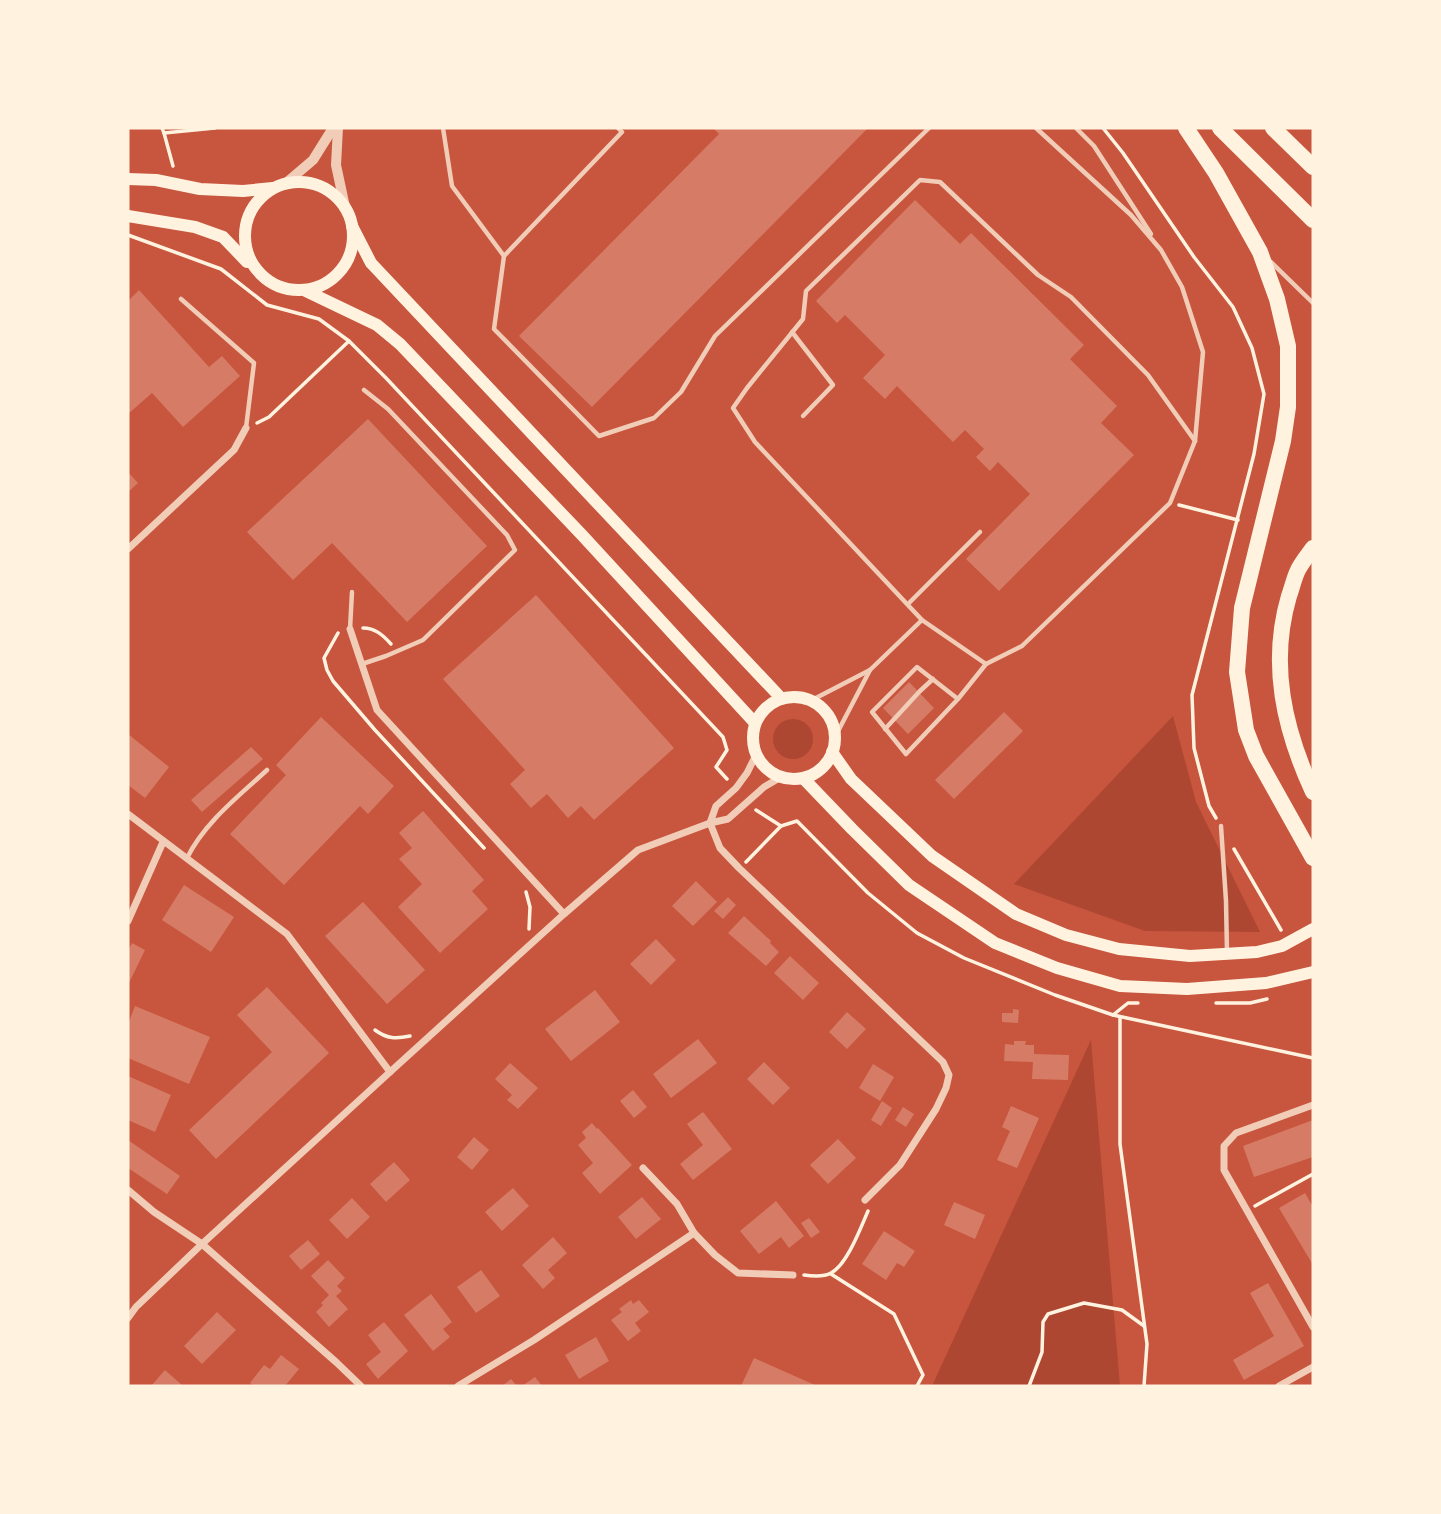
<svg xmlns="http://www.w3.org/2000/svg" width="1441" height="1514" viewBox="0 0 1441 1514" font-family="Quicksand,sans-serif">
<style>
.green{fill:#ae4732}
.building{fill:#d67c66}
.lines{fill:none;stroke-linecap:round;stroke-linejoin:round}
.path{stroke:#fff3e0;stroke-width:3.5}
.service{stroke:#f1ccb7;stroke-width:4.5}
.minor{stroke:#f1ccb7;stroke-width:7}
.tertiary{stroke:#f1ccb7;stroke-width:10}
.secondary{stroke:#fff3e0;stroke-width:12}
.motorway{stroke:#fff3e0;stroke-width:16}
</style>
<rect width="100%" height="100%" fill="#c8553d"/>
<g class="green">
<path d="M1173,716L1196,802L1260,932L1145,931L1014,884Z"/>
<circle cx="793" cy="739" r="20"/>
<path d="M1091,1040L1120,1386H932Z"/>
</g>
<g class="building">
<path d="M713,128H868L592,407L519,336L719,134Z"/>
<path d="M915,200L960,244L971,233L1084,345L1070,359L1117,406L1101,423L1134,455L999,591L966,559L1030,494L998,462L990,471L976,457L984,449L965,430L953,442L897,386L885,399L863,378L885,355L845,315L837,323L816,301Z"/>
<path d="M139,290L209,367L222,356L240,376L183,427L152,393L128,414V301Z"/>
<path d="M368,419L487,546L407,622L332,543L293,580L247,532Z"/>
<path d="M128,472L138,483L128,492Z"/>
<path d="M536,595L674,748L594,820L581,806L568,818L547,794L531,808L510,784L525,770L443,679Z"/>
<path d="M909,682L934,708L908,734L883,708Z"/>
<path d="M1004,712L1023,731L954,799L935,780Z"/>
<path d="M321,717L394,786L368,814L360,806L284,885L230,834L286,775L276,765Z"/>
<path d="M128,734L169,767L145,798L128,785Z"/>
<path d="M251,747L263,759L202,812L191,800Z"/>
<path d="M423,811L484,880L472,891L488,909L440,953L398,907L422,884L399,859L412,848L399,833Z"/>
<path d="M696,881L717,902L693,926L672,906Z"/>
<path d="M184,885L234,917L211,952L162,920Z"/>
<path d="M728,897L736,905L723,919L714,911Z"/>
<path d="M363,902L425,970L387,1004L325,936Z"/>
<path d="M744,916L771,941L770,943L779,952L766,966L728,933Z"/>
<path d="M656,939L676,960L651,985L630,964Z"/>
<path d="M132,943L145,950L128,985V951Z"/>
<path d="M790,956L819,983L803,1000L774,973Z"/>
<path d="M267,987L329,1053L216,1159L189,1130L272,1052L237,1015Z"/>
<path d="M595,990L620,1022L571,1061L545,1029Z"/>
<path d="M135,1006L210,1037L189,1084L128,1058V1024Z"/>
<path d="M1013,1009L1019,1010L1018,1023L1002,1022V1013H1013Z"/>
<path d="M847,1012L866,1029L847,1049L829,1032Z"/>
<path d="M698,1039L717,1063L671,1098L653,1074Z"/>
<path d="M1014,1041H1026L1025,1045H1034V1054L1069,1055L1068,1080L1032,1079L1033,1062L1004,1061L1005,1044L1014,1045Z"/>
<path d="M764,1062L790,1088L773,1105L747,1079Z"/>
<path d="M510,1063L538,1088L518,1109L507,1100L512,1095L495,1079Z"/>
<path d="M873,1064L894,1077L880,1101L859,1088Z"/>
<path d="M128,1076L171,1095L155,1132L128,1120Z"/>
<path d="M633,1090L647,1107L634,1118L620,1101Z"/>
<path d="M882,1101L892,1108L881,1126L871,1120Z"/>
<path d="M1011,1106L1039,1118L1017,1168L997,1160L1010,1131L1002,1127Z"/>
<path d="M903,1107L914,1114L906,1127L895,1120Z"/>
<path d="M703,1112L732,1149L693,1180L680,1164L703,1145L687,1124Z"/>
<path d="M1313,1120V1157L1254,1177L1243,1146Z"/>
<path d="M592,1123L597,1129L598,1128L632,1165L600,1194L582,1173L593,1163L578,1145L586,1138L582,1132Z"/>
<path d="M474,1137L489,1150L472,1170L457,1157Z"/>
<path d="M838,1139L856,1158L828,1184L810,1165Z"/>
<path d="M128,1140L180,1176L167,1194L128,1168Z"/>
<path d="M394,1162L410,1180L386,1202L370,1184Z"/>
<path d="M513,1188L529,1206L502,1231L485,1212Z"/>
<path d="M1305,1193L1313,1207V1265L1279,1208Z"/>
<path d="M642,1197L661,1219L636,1239L618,1217Z"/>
<path d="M352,1198L370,1217L347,1239L329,1220Z"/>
<path d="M776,1201L804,1236L789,1248L781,1237L759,1254L740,1231Z"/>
<path d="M954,1202L985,1215L975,1239L944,1225Z"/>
<path d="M809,1218L820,1232L811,1238L801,1223Z"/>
<path d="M884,1231L915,1251L904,1267L897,1263L886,1280L862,1264Z"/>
<path d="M553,1237L567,1253L548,1270L555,1278L543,1289L522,1265Z"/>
<path d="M308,1240L320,1254L301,1270L289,1256Z"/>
<path d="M328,1260L345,1278L337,1286L342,1291L336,1296L348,1309L329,1327L316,1312L323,1305L321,1303L329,1295L311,1276Z"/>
<path d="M481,1270L500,1296L476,1313L457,1287Z"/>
<path d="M1268,1283L1304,1346L1244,1380L1233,1360L1274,1336L1250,1293Z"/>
<path d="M431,1294L452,1322L443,1329L450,1337L433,1351L404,1315Z"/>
<path d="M631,1300L633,1304L639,1300L649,1312L635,1323L641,1331L628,1341L611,1320L622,1312L619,1309Z"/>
<path d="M217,1312L236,1330L202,1364L184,1346Z"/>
<path d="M384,1322L408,1351L378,1379L366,1364L381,1352L368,1335Z"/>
<path d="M596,1337L609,1361L579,1379L565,1355Z"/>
<path d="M281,1355L299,1369L285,1386H252L253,1385L250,1383L264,1365L270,1369Z"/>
<path d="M754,1358L817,1386H741Z"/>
<path d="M165,1370L183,1386H151Z"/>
<path d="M535,1377L542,1386H522Z"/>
<path d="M511,1379L517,1386H502Z"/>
</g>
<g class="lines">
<g class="path">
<path d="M162,128L164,133L215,128"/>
<path d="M1103,128L1123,153L1194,257L1233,307L1252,348L1264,394L1254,454L1192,695L1194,748L1209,806L1216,818"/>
<path d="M164,133L173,166"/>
<path d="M128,235L221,269L267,305L319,319L349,341L386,378L723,737L727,750L716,767L727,779"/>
<path d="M257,423L269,417L349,341"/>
<path d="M1179,505L1238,520"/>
<path d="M363,628C375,628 383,635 391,644"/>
<path d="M338,633L324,658L327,670L333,681L375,730L484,848"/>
<path d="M756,810L781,826L797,821L868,893L917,933L964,958L1055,995L1113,1015L1313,1058"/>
<path d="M1234,849L1281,930"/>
<path d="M746,862L781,826"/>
<path d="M526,892L530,907L529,929"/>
<path d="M1216,1003H1250L1267,999"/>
<path d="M1113,1015L1128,1003H1138"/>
<path d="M1120,1017V1144L1147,1344L1144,1386"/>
<path d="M375,1030C387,1039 396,1039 410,1036"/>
<path d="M1255,1206L1313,1174"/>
<path d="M831,1274L894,1314L923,1375L917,1386"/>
<path d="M804,1275C811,1276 824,1277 831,1273C847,1265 861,1227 868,1211"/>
<path d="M1029,1386L1042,1352L1043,1322L1048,1314L1084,1303L1122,1310L1144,1326"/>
</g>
<g class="service">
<path d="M443,128L452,186L504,256L622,132L618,128"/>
<path d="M1076,128L1094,146L1151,234"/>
<path d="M504,256L494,329L599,436L654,418L681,392L715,336L929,128"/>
<path d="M1271,262L1313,303"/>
<path d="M181,299L254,363L246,428"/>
<path d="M792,332L833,385L803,416"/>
<path d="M908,604L980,532"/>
<path d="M922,620L755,442L733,408L747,388L803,319L806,291L920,180L940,182L1038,275L1071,297L1148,375L1195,441"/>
<path d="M350,629L352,592"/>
<path d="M362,664L386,656L423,640L515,550L507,535L388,409L364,390"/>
<path d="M958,699L917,667L872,712L906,754L958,699L986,664"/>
<path d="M812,700L870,670L922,620L986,664L1022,646L1170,503L1195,441L1203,352L1182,287L1161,250L1131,215L1036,128"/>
<path d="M885,729L920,691L933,679"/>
<path d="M835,737L870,670"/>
<path d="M1221,826L1226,901L1227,953"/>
<path d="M187,858C205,822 238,797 267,770"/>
</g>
<g class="minor">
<path d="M128,549L234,450L246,428"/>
<path d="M350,629L377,710L564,914"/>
<path d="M128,814L287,934L390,1072"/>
<path d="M710,823L720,848L739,868L943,1062L949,1075L946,1088L936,1109L900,1165L865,1200"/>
<path d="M710,823L716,806L736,788L747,773L756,755"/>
<path d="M128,921L163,842"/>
<path d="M1313,1105L1236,1133L1224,1146V1170L1313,1327"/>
<path d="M643,1168L677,1204L694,1233"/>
<path d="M128,1190L154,1212L202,1244L336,1362L361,1386"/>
<path d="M128,1318L136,1307L202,1244L390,1072L564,914L638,850L710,823L728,819L764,787L781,777"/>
<path d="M458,1386L534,1340L694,1233L715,1255L738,1273L793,1275"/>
<path d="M1279,1386L1313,1367"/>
</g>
<g class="tertiary">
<path d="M338,128L336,165L345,207"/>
<path d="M286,183L313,160L333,128"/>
</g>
<g class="secondary">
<path d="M128,179L156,180L200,189L243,191L273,188"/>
<circle cx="299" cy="236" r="54"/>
<path d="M128,216L195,227L223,237L247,262"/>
<path d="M352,226L371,263L781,698"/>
<path d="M306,291L377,325L400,344L582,535L755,723"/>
<circle cx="794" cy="738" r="41"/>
<path d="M832,752L851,779L932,856L1016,914L1066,935L1119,949L1190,956L1257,952L1282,946L1313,929"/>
<path d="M803,778L852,829L909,885L995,943L1057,968L1120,986L1187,989L1266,983L1313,972"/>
</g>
<g class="motorway">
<path d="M1186,128L1216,173L1260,252L1277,299L1288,346V407L1283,441L1242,608L1237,672L1246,730L1256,756L1313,858"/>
<path d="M1220,128L1313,220"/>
<path d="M1273,128L1313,167"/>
<path d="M1313,548C1308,555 1302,562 1298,570C1294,578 1292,588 1289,596C1269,664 1284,729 1313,792"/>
</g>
</g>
<rect width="1441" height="1514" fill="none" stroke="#fff3e0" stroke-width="259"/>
</svg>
